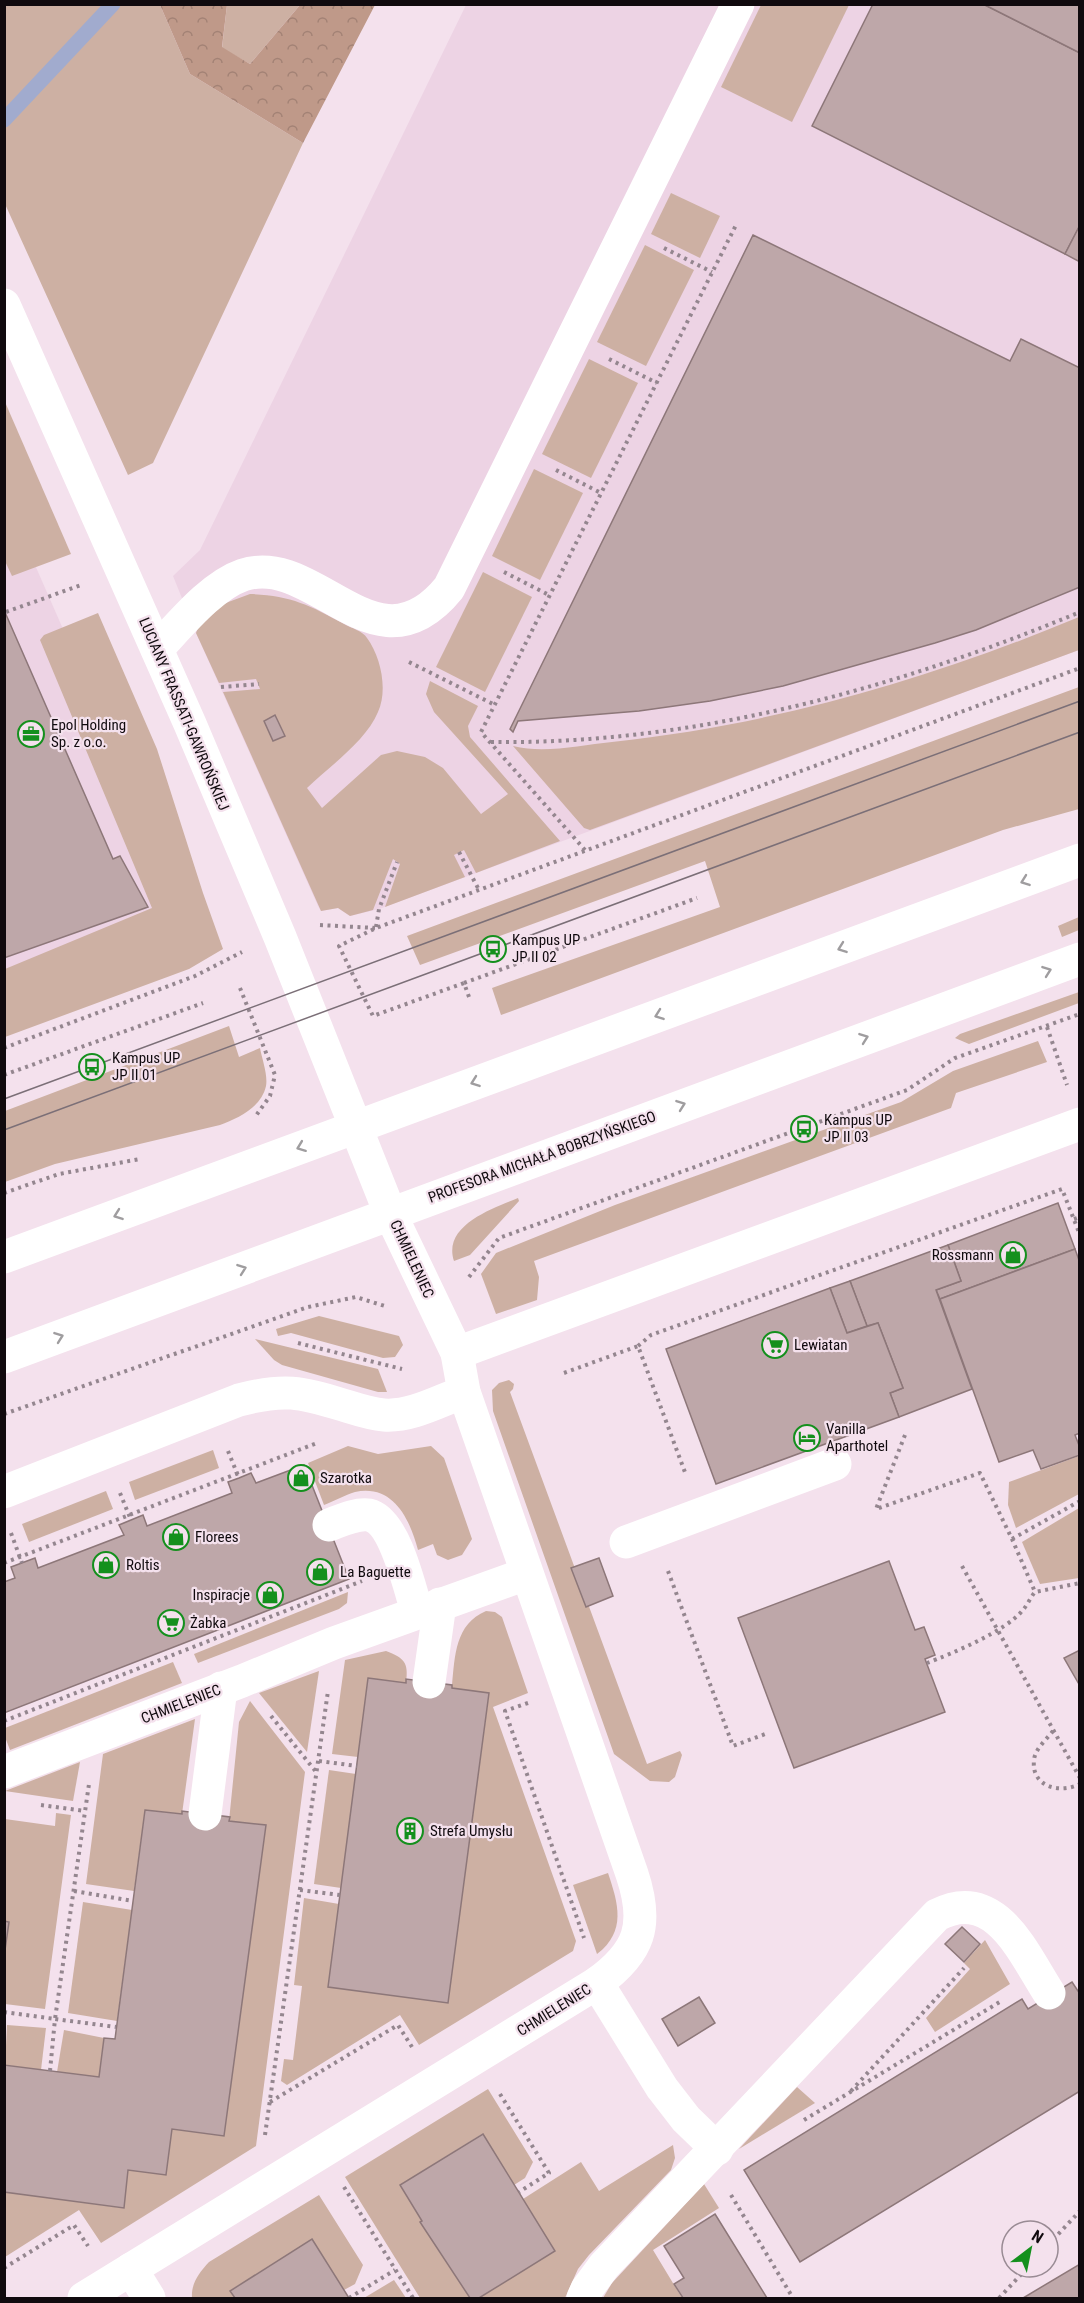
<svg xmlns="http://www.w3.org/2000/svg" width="1084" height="2303" viewBox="0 0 1084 2303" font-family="'Roboto Condensed',sans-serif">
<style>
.built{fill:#edd3e4}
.grass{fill:#cdb0a3}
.forest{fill:url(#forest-crowns)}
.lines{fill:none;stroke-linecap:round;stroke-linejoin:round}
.stream{stroke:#a1abce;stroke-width:15}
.building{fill:#bea7a9;stroke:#8d7779;stroke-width:1.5}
.path{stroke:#94868f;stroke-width:4;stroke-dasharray:3 4.5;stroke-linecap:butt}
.minor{stroke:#fff;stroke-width:33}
.major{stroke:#fff;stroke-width:33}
.tram{stroke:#7b6f77;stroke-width:1.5}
.oneway{stroke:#9f9d9f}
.labels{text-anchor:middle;stroke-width:4.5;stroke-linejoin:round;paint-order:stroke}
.street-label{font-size:15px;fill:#100a0e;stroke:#f4e1ed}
.poi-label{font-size:15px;fill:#100a0e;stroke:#f4e1ed;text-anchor:start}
</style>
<defs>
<pattern id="forest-crowns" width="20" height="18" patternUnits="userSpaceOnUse" patternTransform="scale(1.5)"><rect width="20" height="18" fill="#bf9989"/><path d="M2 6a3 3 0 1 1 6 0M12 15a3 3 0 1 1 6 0" fill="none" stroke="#a38275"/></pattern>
</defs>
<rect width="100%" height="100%" fill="#f4e1ed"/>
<g class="built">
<path d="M466,5H1079V650L379,909L350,916L338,908L321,911L318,906L196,633L173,576L200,550Z"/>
<path d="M4,494L177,890L4,1018Z"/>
</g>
<g class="grass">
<path d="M4,5H160L190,74L303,143L153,463L128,475L5,204Z"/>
<path d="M227,5H300L250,64L222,48Z"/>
<path d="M761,5H849L792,122L721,87Z"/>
<path d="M671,193L720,216L700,258L651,234Z"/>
<path d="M645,245L694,270L646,366L597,342Z"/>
<path d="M589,359L638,383L591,478L542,454Z"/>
<path d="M5,402L71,554L12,576L4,559Z"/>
<path d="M534,469L583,493L540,580L492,556Z"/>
<path d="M483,572L532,597L485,692L436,667Z"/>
<path d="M250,594C289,595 310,605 344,624C351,628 363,631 367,638C381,657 388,690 378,712C366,741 330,766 307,788L322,808L381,755L397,751L425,757L443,768L481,814L508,794L434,712L426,694L430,681L478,706L468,726L470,737L560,841L476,873L464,850L454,855L465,877L385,907L400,864L393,859L373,910L350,916L338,908L321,911L223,692L260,689L256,679L219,683L196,633L198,628L223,604Z"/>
<path d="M98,613L157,749L203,893L223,949L189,969L5,1037V969L152,908L40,640L44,635Z"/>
<path d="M1079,617V650L590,830L584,828L513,746C545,754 580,745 612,742C776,724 928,680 1079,617Z"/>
<path d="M1079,687V809L1003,830L501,1015L492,988L720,907L705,861L420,965L407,936Z"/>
<path d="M1079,917V930L1062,937L1058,926Z"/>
<path d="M1079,992V1003L969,1044L955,1038L960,1034Z"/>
<path d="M229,1026L239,1057L260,1048C262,1059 268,1075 266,1086C261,1108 238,1118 220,1125L55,1164L5,1182V1111Z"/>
<path d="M1038,1041L1047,1062L956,1093L951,1108L534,1261L539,1277L537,1300L496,1314L481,1274L496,1253L615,1205L901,1102L953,1071Z"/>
<path d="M518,1198L519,1201L470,1255L454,1261C442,1225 494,1208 518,1198Z"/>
<path d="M319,1316L399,1336L403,1345L395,1357L383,1358L291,1333L278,1336L276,1329Z"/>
<path d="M255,1339L378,1369L387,1392H378L282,1365L274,1360Z"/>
<path d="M509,1380L514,1384L513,1389L510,1392L647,1764L680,1751L682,1755L675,1777L669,1782L650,1781L614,1754L493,1411L492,1390L499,1383Z"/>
<path d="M348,1446L378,1454L431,1446L444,1458L472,1539L462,1555L448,1560L437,1555L433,1544L418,1550C410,1520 394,1484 355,1492C345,1495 334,1501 324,1505L308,1463Z"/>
<path d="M213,1450L219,1468L135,1500L129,1482Z"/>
<path d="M1079,1456V1494L1016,1528L1008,1505L1009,1482Z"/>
<path d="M106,1491L113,1509L29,1542L22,1524Z"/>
<path d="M1079,1508V1578L1040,1584L1022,1542Z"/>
<path d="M348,1592L347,1603L339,1609L198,1663L194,1654Z"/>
<path d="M486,1611L495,1612L502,1617L528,1693L493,1707L576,1941L573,1951L419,2045L400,2015L287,2085L281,2081L284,2059L293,2060L302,1986L294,1985L304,1898L339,1904L448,2002L489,1694L452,1688V1685C455,1656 455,1624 486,1611Z"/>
<path d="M386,1651C404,1658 409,1662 406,1683L368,1678L358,1757L332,1754L345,1660Z"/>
<path d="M173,1662L182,1683L10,1750L5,1737V1728Z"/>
<path d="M319,1671L307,1752L259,1693Z"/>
<path d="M250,1701L305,1772L256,2146L101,2243L79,2210L5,2257V2192L123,2208L128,2170L172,2129L224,2136L266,1825L229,1821L239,1722Z"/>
<path d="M195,1719L182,1814L145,1810L134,1891L86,1884L103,1754Z"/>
<path d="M80,1762L73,1801L5,1791Z"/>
<path d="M329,1770L356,1774L341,1888L314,1884Z"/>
<path d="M56,1813L71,1815L45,2009L5,2004L4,1957L9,1922L4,1921L5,1819L55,1826Z"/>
<path d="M608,1873C618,1903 627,1931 597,1954L573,1885Z"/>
<path d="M83,1902L132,1910L117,2021L68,2013Z"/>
<path d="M985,1940L1010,1984L935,2032L926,2018L970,1969L964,1963Z"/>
<path d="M7,2025L46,2028L41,2070L5,2065Z"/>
<path d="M64,2030L104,2038L99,2077L57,2072Z"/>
<path d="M797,2087L815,2103L739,2149Z"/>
<path d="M488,2089L533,2162L525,2178L514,2185L482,2134L400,2185L422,2221L421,2222L470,2298H420L345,2177Z"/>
<path d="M673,2145L675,2158L671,2170L589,2255L578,2269L565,2298H479L555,2251L523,2199L581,2162L599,2191Z"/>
<path d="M704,2184L719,2208L653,2250L682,2298H603L612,2283Z"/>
<path d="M319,2195L363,2265L355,2284L344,2290L312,2240L231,2290L235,2298H192C191,2283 199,2273 209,2262Z"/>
<path d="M394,2280L406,2298H364Z"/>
</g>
<path class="forest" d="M160,5H227L222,47L250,64L300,5H375L303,143L190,74Z"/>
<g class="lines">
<path class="stream" d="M4,120L113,4"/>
</g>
<g class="building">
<path d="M873,4H983L1080,53V225L1065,254L812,126Z"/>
<path d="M983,4H1080V53Z"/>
<path d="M1080,225V262L1065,254Z"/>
<path d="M753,235L1010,361L1021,339L1080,368V587L976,630L935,643L783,686L710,701L639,711L518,721L513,732L510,729Z"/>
<path d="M4,610L113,859L120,856L148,907L4,958Z"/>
<path d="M275,715L285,736L273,741L264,721Z"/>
<path d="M1058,1203L1075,1249L940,1299L936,1290L961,1281L948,1245Z"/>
<path d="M948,1245L961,1281L936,1290L972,1389L899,1417L890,1393L903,1388L878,1323L867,1326L850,1281Z"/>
<path d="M1075,1249L1080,1263V1433L1075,1435L1080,1448V1455L1041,1469L1033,1450L999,1462L940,1299Z"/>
<path d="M850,1281L867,1326L847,1333L830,1288Z"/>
<path d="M830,1288L847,1333L878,1323L903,1388L890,1393L899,1417L716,1484L666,1349Z"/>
<path d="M304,1465L349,1579L4,1713V1582L15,1578L11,1567L35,1558L38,1568L124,1535L119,1525L143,1515L147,1526L232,1493L228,1482L239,1478L251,1473L256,1483Z"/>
<path d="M599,1558L613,1596L586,1607L571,1568Z"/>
<path d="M889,1561L915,1630L924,1627L935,1655L925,1659L945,1712L794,1768L738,1618Z"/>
<path d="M1080,1650V1686L1064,1658Z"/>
<path d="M368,1678L406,1683V1679L452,1685V1688L489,1693L448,2003L328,1987Z"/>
<path d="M145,1810L182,1814V1811L230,1817L229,1821L266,1825L224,2136L172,2129L166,2175L128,2170L124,2208L4,2192V2065L99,2077L104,2038L115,2039Z"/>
<path d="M4,1921L9,1922L4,1957Z"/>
<path d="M962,1927L980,1944L964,1962L945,1944Z"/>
<path d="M1072,1982L1080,1994V2091L800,2262L744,2170L1022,1999L1028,2009Z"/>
<path d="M699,1997L715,2023L678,2046L662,2019Z"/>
<path d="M483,2134L555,2251L479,2298H470L420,2222L422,2221L400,2185Z"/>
<path d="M715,2214L767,2298H683L674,2284L684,2278L664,2246Z"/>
<path d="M312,2239L349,2298H235L230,2291Z"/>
<path d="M1080,2264V2298H1023Z"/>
</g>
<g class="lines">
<g class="path">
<path d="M664,248L712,272"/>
<path d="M609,359L657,383"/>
<path d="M556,470L601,493"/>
<path d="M504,572L549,595"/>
<path d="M6,612L81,585"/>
<path d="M409,662L495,705"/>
<path d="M221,687L259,684"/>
<path d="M491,742C693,745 894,689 1080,612"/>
<path d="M585,850L481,732L736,225"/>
<path d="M459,852L479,890"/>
<path d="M320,925L375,928"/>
<path d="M376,927L379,909L397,862"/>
<path d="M464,983L697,898"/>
<path d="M240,988L275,1075L270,1096L255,1117"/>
<path d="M469,997L464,983L373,1016L339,946L376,928L1080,668"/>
<path d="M1047,1027L1067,1085"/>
<path d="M4,1048L195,976L242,952"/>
<path d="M4,1075L203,1003"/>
<path d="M4,1193L59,1174L140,1159"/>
<path d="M1074,1219L1080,1217"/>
<path d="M469,1277L499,1238L907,1090L955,1058L1080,1014"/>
<path d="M298,1343L402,1369"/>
<path d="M638,1346L651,1335L1062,1189L1080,1235"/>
<path d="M564,1373L638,1346L686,1475"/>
<path d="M4,1414L308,1307L356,1297L388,1307"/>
<path d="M905,1435L876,1509L980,1473L1012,1539L1035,1592"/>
<path d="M228,1451L239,1478"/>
<path d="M120,1493L131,1520"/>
<path d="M11,1533L22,1563"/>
<path d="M1012,1539L1080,1501"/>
<path d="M4,1563L317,1443"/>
<path d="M962,1566L1080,1778"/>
<path d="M668,1571L733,1746L768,1733"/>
<path d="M927,1663C951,1654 1006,1631 1022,1611C1027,1606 1030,1598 1035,1592L1080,1583"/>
<path d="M528,1703L505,1711L584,1938"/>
<path d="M271,1716L317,1773"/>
<path d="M4,1721L362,1581"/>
<path d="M1053,1731C1046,1740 1035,1749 1034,1760C1031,1787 1060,1794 1080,1784"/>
<path d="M319,1761L357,1766"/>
<path d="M41,1805L85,1811"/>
<path d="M300,1890L340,1895"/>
<path d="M74,1891L133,1901"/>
<path d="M4,2012L55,2019L89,1784"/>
<path d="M50,2071L55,2019L116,2027"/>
<path d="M851,2091L964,1968"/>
<path d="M500,2094L549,2173L519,2192"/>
<path d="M270,2102L398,2025L412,2047"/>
<path d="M804,2120L1003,2000"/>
<path d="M265,2135L328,1691"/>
<path d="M344,2187L413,2298"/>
<path d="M731,2195L793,2298"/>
<path d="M1048,2245L1080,2211"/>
<path d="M4,2268L74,2225L88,2246"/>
<path d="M349,2298L395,2270"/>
<path d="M999,2298L1028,2267"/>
</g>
<g class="minor">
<path d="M4,305L190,724L280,937L390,1213L457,1353L464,1392L632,1874C649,1925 640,1952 597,1983L84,2298"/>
<path d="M157,649C180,625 211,586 243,575C316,551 376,678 449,588L738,4"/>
<path d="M457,1353L1080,1124"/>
<path d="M4,1492L239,1400C285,1388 299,1392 343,1405C356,1409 370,1414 384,1415C411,1417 439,1401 464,1392"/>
<path d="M329,1525C340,1521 356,1513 369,1515C395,1521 410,1589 417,1612"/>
<path d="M626,1542L835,1464"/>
<path d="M429,1682L440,1604"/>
<path d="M4,1772L242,1681L334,1643L526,1574"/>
<path d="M205,1814L221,1688"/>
<path d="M597,1983L662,2088L686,2119L717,2149"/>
<path d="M131,2269L149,2298"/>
<path d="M583,2298L587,2289L604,2266L937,1915C996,1885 1023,1953 1049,1993"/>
</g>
<g class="major">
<path d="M4,1257L1080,860"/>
<path d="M4,1357L1080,959"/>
</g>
<g class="tram">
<path d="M4,1099L1080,701"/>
<path d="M4,1130L1080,732"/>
</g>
</g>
<defs><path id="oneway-chevron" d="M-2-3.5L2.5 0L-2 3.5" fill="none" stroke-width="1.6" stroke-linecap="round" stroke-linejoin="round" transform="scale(1.5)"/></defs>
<g class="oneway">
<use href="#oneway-chevron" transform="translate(1025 881) rotate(160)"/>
<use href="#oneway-chevron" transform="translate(842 948) rotate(160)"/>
<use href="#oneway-chevron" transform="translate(1047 971) rotate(-20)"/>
<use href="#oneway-chevron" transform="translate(659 1015) rotate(160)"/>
<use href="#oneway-chevron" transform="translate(864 1038) rotate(-20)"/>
<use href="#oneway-chevron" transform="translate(475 1082) rotate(160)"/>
<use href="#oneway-chevron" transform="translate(681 1105) rotate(-20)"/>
<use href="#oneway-chevron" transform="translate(301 1147) rotate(159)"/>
<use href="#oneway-chevron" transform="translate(118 1215) rotate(160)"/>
<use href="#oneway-chevron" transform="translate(242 1269) rotate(-20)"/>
<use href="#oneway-chevron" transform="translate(59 1337) rotate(-20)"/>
</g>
<defs>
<symbol id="office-ring" viewBox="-11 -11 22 22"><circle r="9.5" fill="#f4e1ed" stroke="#14901d" stroke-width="1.5"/><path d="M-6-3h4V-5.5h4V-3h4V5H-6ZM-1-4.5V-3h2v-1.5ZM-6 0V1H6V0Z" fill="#14901d"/></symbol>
<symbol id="bus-ring" viewBox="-11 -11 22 22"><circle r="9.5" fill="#f4e1ed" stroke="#14901d" stroke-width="1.5"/><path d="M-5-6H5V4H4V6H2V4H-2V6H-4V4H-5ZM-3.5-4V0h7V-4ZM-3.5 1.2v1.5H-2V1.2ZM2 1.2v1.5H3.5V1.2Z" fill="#14901d"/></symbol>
<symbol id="shop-ring" viewBox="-11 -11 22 22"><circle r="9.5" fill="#f4e1ed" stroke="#14901d" stroke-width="1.5"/><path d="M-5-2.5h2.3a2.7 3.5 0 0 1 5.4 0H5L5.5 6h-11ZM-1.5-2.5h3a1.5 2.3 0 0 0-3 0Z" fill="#14901d"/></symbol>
<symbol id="supermarket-ring" viewBox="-11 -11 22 22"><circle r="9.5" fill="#f4e1ed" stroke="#14901d" stroke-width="1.5"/><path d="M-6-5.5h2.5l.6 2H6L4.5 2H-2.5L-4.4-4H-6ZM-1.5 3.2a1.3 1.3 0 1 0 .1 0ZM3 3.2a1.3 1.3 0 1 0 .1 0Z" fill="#14901d"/></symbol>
<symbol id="hotel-ring" viewBox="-11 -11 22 22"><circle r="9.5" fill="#f4e1ed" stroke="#14901d" stroke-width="1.5"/><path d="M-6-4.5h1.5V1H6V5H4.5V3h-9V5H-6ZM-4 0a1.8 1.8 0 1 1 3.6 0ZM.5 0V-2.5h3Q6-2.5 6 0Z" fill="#14901d"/></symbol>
<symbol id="building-ring" viewBox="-11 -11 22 22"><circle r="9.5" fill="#f4e1ed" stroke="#14901d" stroke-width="1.5"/><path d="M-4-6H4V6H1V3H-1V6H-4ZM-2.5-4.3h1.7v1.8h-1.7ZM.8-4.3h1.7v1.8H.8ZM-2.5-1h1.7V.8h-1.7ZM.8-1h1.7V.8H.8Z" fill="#14901d"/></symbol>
</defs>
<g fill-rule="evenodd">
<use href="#office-ring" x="16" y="719" width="30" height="30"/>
<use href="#bus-ring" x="478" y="934" width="30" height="30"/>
<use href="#bus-ring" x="77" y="1052" width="30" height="30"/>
<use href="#bus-ring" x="789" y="1114" width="30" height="30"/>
<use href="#shop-ring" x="998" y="1240" width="30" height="30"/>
<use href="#supermarket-ring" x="760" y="1330" width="30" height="30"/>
<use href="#hotel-ring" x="792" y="1423" width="30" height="30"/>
<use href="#shop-ring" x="286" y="1463" width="30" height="30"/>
<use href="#shop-ring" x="161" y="1522" width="30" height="30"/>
<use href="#shop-ring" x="91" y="1550" width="30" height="30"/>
<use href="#shop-ring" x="305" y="1557" width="30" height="30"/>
<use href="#shop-ring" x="255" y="1580" width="30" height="30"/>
<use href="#supermarket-ring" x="156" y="1608" width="30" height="30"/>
<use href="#building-ring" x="395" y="1816" width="30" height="30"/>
</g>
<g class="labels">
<g class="street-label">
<text transform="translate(184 714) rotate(67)" y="5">LUCIANY FRASSATI-GAWROŃSKIEJ</text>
<text transform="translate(542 1157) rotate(-20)" y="5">PROFESORA MICHAŁA BOBRZYŃSKIEGO</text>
<text transform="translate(412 1259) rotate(65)" y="5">CHMIELENIEC</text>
<text transform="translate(181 1704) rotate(-21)" y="5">CHMIELENIEC</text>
<text transform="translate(554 2010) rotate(-32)" y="5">CHMIELENIEC</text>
</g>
<g class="poi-label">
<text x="51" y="730">Epol Holding<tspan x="51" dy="17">Sp. z o.o.</tspan></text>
<text x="512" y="945">Kampus UP<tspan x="512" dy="17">JP II 02</tspan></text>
<text x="112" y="1063">Kampus UP<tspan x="112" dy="17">JP II 01</tspan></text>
<text x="824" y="1125">Kampus UP<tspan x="824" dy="17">JP II 03</tspan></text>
<text x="994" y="1260" text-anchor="end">Rossmann</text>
<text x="794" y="1350">Lewiatan</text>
<text x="826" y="1434">Vanilla<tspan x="826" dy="17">Aparthotel</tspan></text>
<text x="320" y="1483">Szarotka</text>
<text x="195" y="1542">Florees</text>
<text x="126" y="1570">Roltis</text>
<text x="340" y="1577">La Baguette</text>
<text x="250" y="1600" text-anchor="end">Inspiracje</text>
<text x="190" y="1628">Żabka</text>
<text x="430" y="1836">Strefa Umysłu</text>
</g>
</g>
<rect width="1084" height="2303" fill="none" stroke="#100a0e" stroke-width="12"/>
<g transform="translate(1030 2249) rotate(32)"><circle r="28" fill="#f4e1ed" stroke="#998b94" stroke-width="1.5"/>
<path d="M0-4.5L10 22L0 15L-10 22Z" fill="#14901d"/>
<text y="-9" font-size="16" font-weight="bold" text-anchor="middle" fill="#100a0e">N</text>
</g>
</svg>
